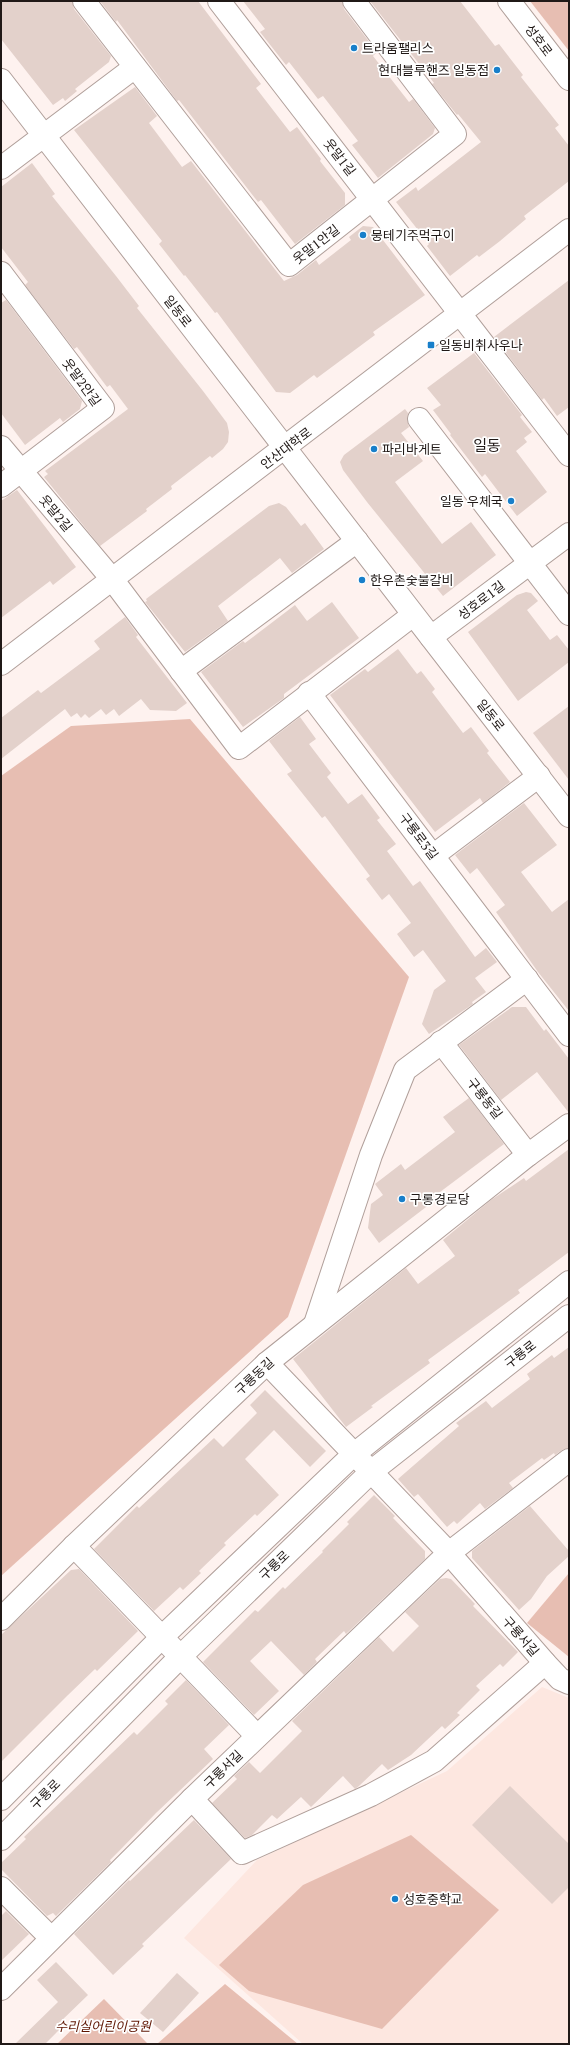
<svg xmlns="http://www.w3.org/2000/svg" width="570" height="2045" viewBox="0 0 570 2045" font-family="'PT Serif','Noto Sans KR',serif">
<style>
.built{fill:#fde7e0}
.green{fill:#e7beb2}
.building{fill:#e3d1cb}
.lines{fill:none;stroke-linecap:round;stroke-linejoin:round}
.minor-casing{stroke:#b09f9a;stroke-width:24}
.minor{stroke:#fff;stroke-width:22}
.poi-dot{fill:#187fca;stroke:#fff;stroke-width:1.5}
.labels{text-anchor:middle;stroke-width:3.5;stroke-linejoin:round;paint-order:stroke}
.street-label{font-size:13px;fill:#201917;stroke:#fff}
.poi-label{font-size:13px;fill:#201917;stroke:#fff;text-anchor:start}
.park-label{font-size:13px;font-style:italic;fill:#5e1400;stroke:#fff}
.quarter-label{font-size:15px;fill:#201917;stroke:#fff}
</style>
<rect width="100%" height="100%" fill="#fef2ef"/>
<path class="built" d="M542,1687L569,1698V2044H303L184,1938L257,1860L447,1771Z"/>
<g class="green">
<path d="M530,1H569V51Z"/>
<path d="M190,719L409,977L288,1317L1,1576V776L71,726Z"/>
<path d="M569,1573V1657L527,1623Z"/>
<path d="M411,1835L499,1910L382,2029L249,1991L219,1965L303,1885Z"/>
<path d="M225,1984L298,2044H157Z"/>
<path d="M104,1999L147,2043L146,2044H57Z"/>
</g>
<g class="building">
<path d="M1,1H72L74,9L111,56L109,62L75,89L77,91L65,101L63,98L53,105L1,39Z"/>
<path d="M100,1H198L261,84L256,88L290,132L297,127L321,159L320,161L345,193V205L295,244L261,200L258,202L179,100L177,101L117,20L116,22Z"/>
<path d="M243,1H342L344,9L377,52L373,56L409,102L413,99L435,128L433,134L378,178L352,145L358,141L323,96L318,99L289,62L286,65L260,32L265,29Z"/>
<path d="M370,1H460L495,46L499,44L523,75L521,77L559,125L555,128L569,146V181L524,216L526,219L500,241L479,257L477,255L450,276L427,246L429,244L396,202L416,187L418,191L481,142L458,114L457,115L432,84L434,83Z"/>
<path d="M135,87L157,116L149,123L182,167L191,161L284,281L297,275L316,260L319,265L351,240L349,237L363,226L373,227L425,295L373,332L375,335L317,378L314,375L290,393L276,392L217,312L215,313L185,275L184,276L159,244L162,241L74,130Z"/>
<path d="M32,163L55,194L52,196L116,276L139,306L137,308L203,391L227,423L229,432L228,442L223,449L212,458L210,456L171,486L172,489L146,509L147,511L100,546L44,477L48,474L45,471L128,409L110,385L107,387L77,347L74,349L25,285L28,282L1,247V187Z"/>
<path d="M569,280V407L557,416L544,398L542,400L494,337Z"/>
<path d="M6,300L82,401L80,409L63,422L60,418L25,445L1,413V303Z"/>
<path d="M474,353L522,415L520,417L532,432L524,438L527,442L516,451L547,492L517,516L485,474L482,477L450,435L451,434L433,410L441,405L427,388Z"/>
<path d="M405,409L408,413L407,420L409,427L401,433L423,461L395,482L442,544L471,522L496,555L443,596L367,502L343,470L340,462L344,455Z"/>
<path d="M17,490L76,567L53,585L50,581L1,618V501Z"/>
<path d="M279,503L286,507L301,526L305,523L324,549L292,573L280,558L218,606L228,621L185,652L145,602L147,601L146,599L269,506Z"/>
<path d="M526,592L531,593L538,601L527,610L550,640L557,635L569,650V662L518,701L468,632L517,595Z"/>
<path d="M332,602L359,638L284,694V698L243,727L201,672L243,641L245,643L295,605L307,621Z"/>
<path d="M125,617L138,635L136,637L187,703L176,711L150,710L141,699L119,716L114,709L106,715L101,709L89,718L85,714L81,718L77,713L71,717L65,709L1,759V718L38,690L41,693L100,649L94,641Z"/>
<path d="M398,649L417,674L421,671L435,689L432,692L463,733L471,727L489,751L487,753L510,782L483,803L480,798L435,832L330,695L365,669L368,672Z"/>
<path d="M569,706V780L533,733Z"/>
<path d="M300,717L316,739L309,744L331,773L327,777L348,804L362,794L380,818L377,820L396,844L387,851L413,886L420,881L475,957L486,948L497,962L475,978L486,992L472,1002L473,1004L429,1034L422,1024L434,990L446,981L423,950L414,957L397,934L411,923L389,894L382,900L366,879L370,876L325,816L322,818L287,774L292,771L269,741Z"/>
<path d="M524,803L557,845L521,872L552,912L569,899V1011L538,972L496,912L505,905L477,868L470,874L455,855Z"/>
<path d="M512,1007H526L544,1031L546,1029L569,1059V1113L537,1072L501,1100L459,1045Z"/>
<path d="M469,1098L504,1144L428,1201L430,1204L379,1243L368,1228L371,1204L383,1195L375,1184L401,1164L405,1170L455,1132L443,1117Z"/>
<path d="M569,1149V1252L518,1290L520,1293L428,1360L430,1363L371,1406L373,1407L346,1427L293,1359L406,1268L418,1284L455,1256L443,1240L491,1200L524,1178L526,1181Z"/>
<path d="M569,1347V1448L562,1450L555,1455L554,1453L544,1460L542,1458L509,1483L513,1488L485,1509L480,1503L457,1524L454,1521L447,1527L418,1494L414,1497L398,1479L459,1426L456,1423L486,1401L492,1408L530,1379L527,1374L552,1355L554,1358Z"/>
<path d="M265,1390L326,1451L310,1467L274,1430L245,1459L279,1495L257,1516L255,1514L224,1543L226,1545L199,1571L201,1573L183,1590L180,1587L154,1611L94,1549L137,1506L139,1508L214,1438L223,1447L257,1413L250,1405Z"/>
<path d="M374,1495L395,1516L393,1518L425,1551V1559L346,1634L344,1631L315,1659L317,1662L304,1675L271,1641L250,1661L279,1691L254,1715L203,1662L255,1610L258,1612L283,1587L285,1589L323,1552L322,1551L349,1524L347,1522Z"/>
<path d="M530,1506L569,1551V1556L547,1576L531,1599L519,1610L472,1558V1551Z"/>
<path d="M79,1569L138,1631L97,1671L95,1669L68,1695L1,1762V1635L71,1570Z"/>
<path d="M446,1578L451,1579L475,1604L473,1606L518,1652L503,1667L500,1664L476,1686L480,1690L457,1713L460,1715L445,1729L442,1726L411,1755L388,1770L382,1764L359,1786L355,1789L343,1776L311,1807L301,1797L277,1819L272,1815L252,1835L245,1838L212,1803L237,1779L234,1776L249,1762L260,1773L302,1731L292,1721L379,1637L393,1652L419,1626L405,1612L440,1579Z"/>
<path d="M186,1680L229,1725L204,1749L213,1759L156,1813L122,1848L110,1860L111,1862L56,1916L53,1913L47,1916L1,1869V1863L26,1839L24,1837L134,1732L137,1735L168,1704L165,1701Z"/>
<path d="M510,1786L569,1844V1887L552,1904L472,1825Z"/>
<path d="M194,1820L231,1859L142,1944L144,1946L113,1975L74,1934L129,1880L130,1881Z"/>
<path d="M6,1911L29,1934L1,1961V1916Z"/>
<path d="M56,1962L88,1995L59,2023L63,2026L45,2044H15L58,2002L37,1980Z"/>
<path d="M177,1973L199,1993L163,2032L140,2013Z"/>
</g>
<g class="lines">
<defs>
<g id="minor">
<path d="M84,1L289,265L455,134L354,1"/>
<path d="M219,1L569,455"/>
<path d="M509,1L569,79"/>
<path d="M1,80L569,816"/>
<path d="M1,168L135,67"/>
<path d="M1,273L103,408L1,486"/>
<path d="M419,419L569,614"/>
<path d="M1,447L112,579L239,748L413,615"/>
<path d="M431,637L569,534"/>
<path d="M1,664L569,230"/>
<path d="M181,671L357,541"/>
<path d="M309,693L569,1035"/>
<path d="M434,855L539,776"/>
<path d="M441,1042L528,1155"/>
<path d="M315,1324L371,1155L405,1070L527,979"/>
<path d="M267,1363L449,1553L545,1663L560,1679L569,1683"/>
<path d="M74,1546L257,1736"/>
<path d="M1,1619L74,1546L267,1363L528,1155L569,1125"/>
<path d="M1,1799L163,1636L353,1455L569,1282"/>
<path d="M192,1799L242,1853L371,1795L434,1761L545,1663"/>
<path d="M1,1839L181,1656L372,1471L569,1316"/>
<path d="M1,1888L51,1938"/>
<path d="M1,1989L192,1799L449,1553L569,1460"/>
</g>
</defs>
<use href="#minor" class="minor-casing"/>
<use href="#minor" class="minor"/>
</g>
<g class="poi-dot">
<circle cx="354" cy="48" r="4"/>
<circle cx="497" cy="70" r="4"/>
<circle cx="363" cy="235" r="4"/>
<rect x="427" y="341" width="8" height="8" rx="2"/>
<circle cx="374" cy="449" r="4"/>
<circle cx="511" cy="501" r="4"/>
<circle cx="362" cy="580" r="4"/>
<circle cx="402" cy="1199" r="4"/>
<circle cx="395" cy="1899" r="4"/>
</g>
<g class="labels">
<g class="street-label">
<text transform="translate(539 40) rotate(53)" y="5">성호로</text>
<text transform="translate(340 157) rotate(52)" y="5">웃말1길</text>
<text transform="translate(316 244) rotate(-38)" y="5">웃말1안길</text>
<text transform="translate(178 311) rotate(52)" y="5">일동로</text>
<text transform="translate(82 382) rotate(54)" y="5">웃말2안길</text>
<text transform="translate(286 448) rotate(-37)" y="5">안산대학로</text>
<text transform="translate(56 513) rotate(50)" y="5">웃말2길</text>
<text transform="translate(481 600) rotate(-37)" y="5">성호로1길</text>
<text transform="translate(491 715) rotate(52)" y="5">일동로</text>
<text transform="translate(419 836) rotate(53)" y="5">구룡로3길</text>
<text transform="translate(485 1098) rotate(52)" y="5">구룡동길</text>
<text transform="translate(520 1354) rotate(-38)" y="5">구룡로</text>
<text transform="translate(254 1376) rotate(-43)" y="5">구룡동길</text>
<text transform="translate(274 1565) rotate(-44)" y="5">구룡로</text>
<text transform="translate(521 1636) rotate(49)" y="5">구룡서길</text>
<text transform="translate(223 1769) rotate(-44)" y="5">구룡서길</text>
<text transform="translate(45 1794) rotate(-45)" y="5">구룡로</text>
</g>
<g class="poi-label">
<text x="362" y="53">트라움팰리스</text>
<text x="489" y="75" text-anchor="end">현대블루핸즈 일동점</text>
<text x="371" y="240">뭉테기주먹구이</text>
<text x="439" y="350">일동비취사우나</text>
<text x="382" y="454">파리바게트</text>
<text x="503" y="506" text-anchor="end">일동 우체국</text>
<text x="370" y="585">한우촌숯불갈비</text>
<text x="410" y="1204">구롱경로당</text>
<text x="403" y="1904">성호중학교</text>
</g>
<g class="park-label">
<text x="103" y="2031">수리실어린이공원</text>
</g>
<g class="quarter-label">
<text x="487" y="451">일동</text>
</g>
</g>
<rect width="570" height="2045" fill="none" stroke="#201917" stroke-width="4"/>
</svg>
